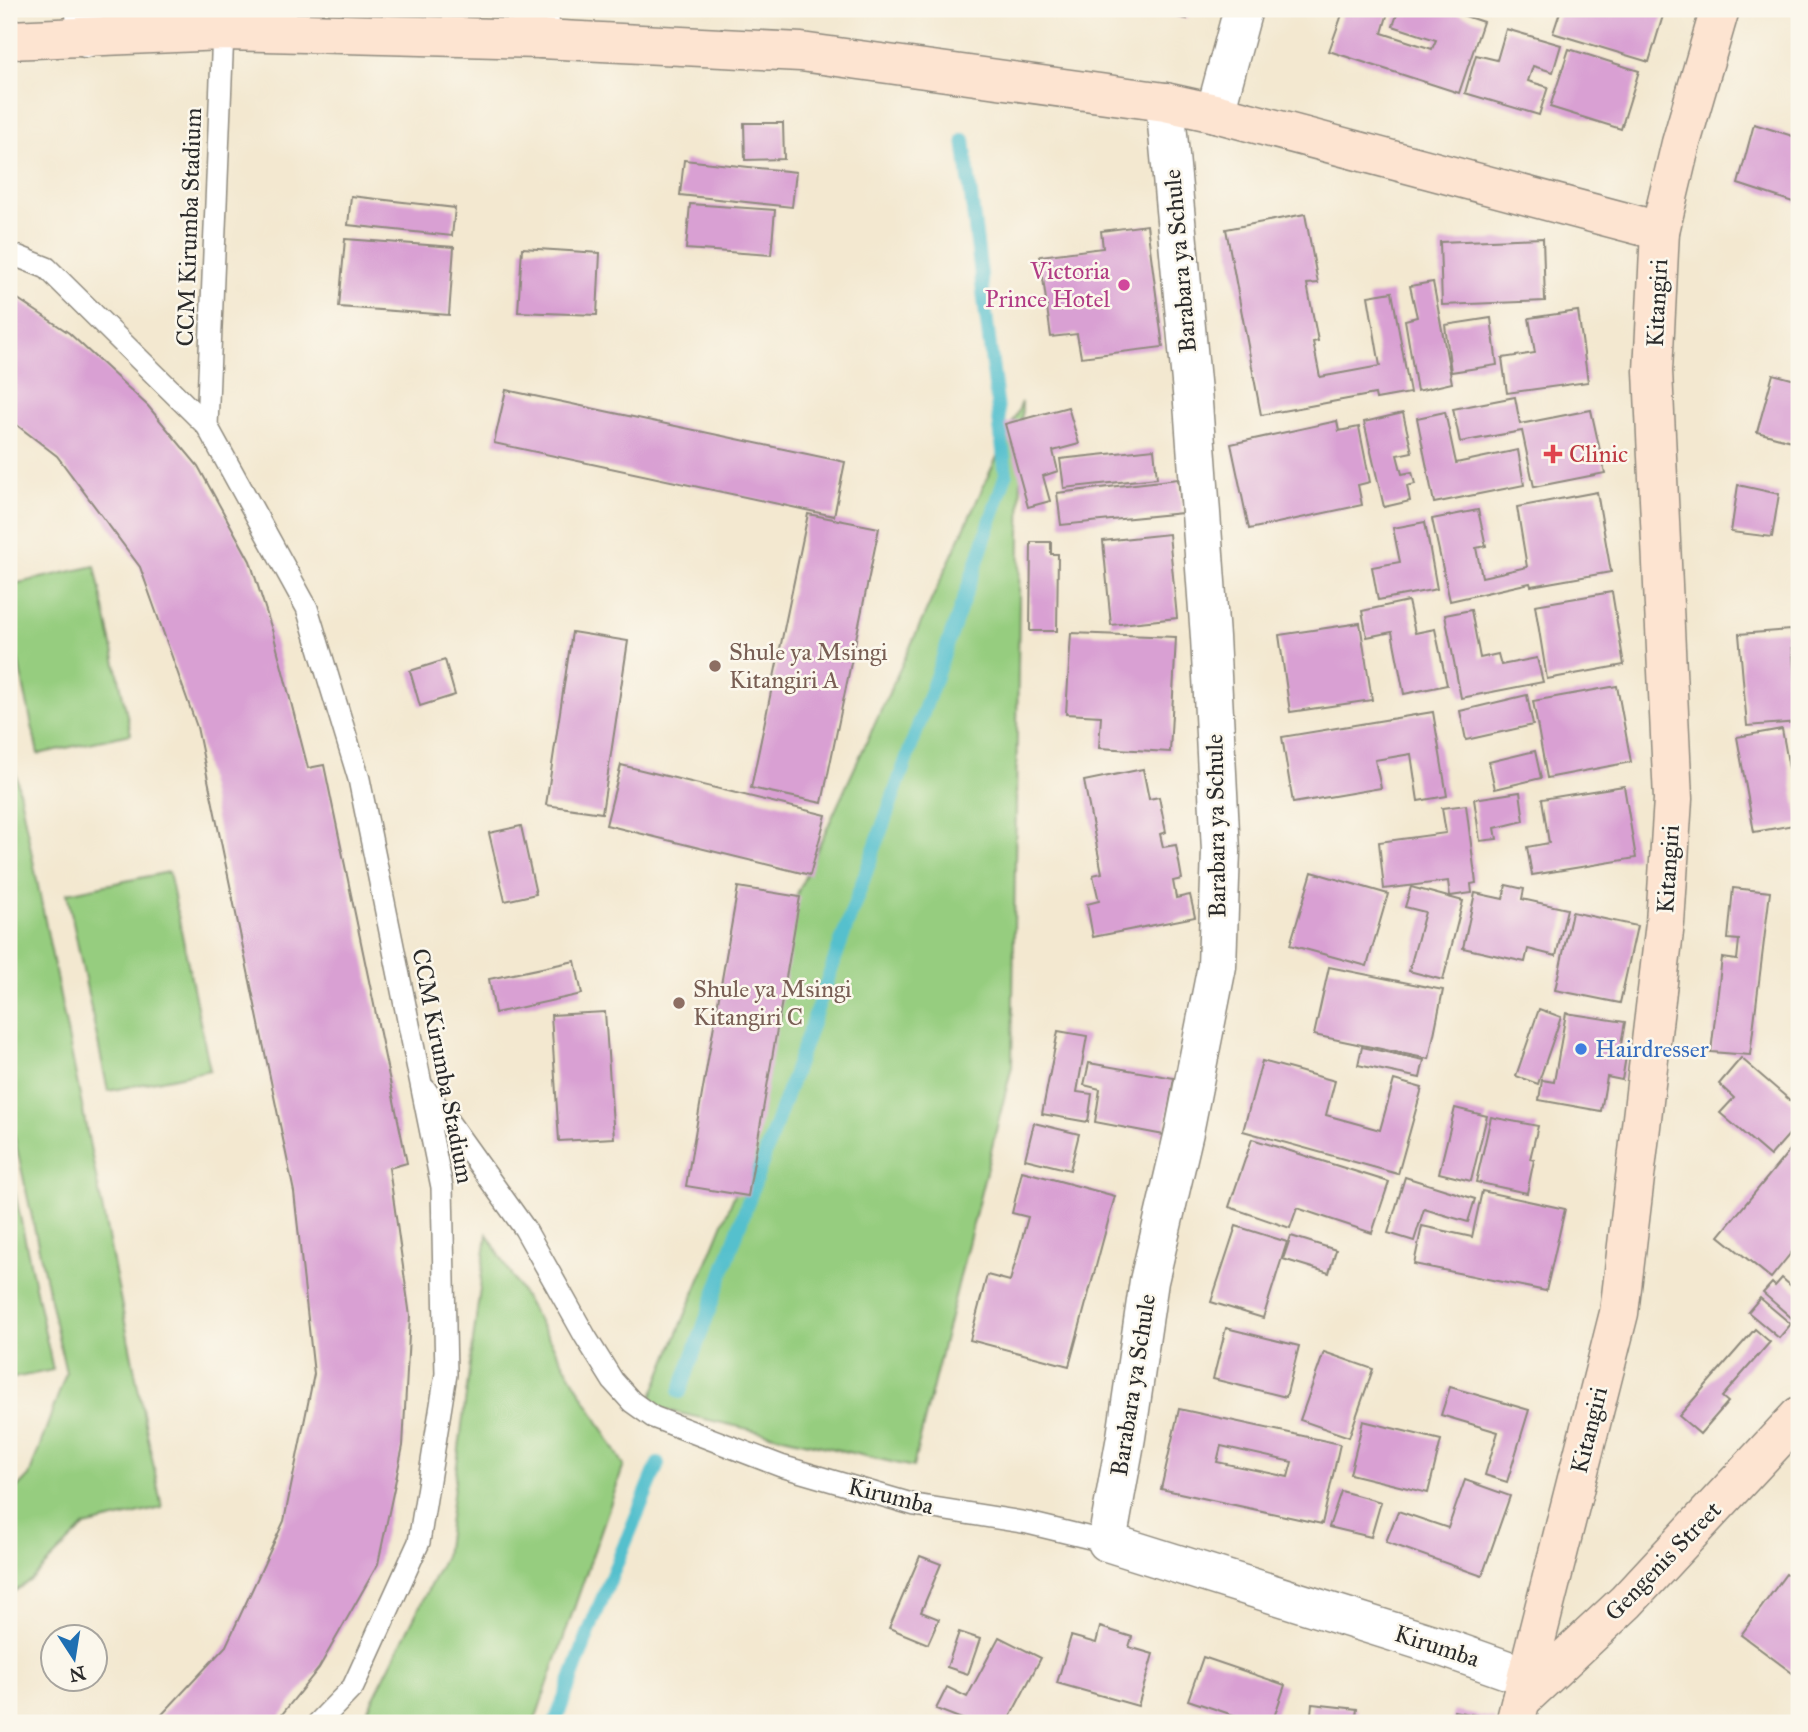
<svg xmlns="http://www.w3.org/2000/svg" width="1808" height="1732" viewBox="0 0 1808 1732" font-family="'IM FELL Great Primer',serif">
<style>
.green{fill:#96cd7f;stroke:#607c55;stroke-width:2}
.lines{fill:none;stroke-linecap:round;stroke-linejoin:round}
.stream{stroke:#54c0cd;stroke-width:14}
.building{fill:#d9a0d3;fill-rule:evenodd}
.lane-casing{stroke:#8f8a7e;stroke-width:24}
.street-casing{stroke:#8f8a7e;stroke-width:41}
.secondary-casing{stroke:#8f8a7e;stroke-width:41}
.lane{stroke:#fff;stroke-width:21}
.street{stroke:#fff;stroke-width:38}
.secondary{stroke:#fde4d1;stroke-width:38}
.hotel-dot{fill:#d1479c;stroke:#fbf7ec;stroke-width:2.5}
.health-dot{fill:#e0444e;stroke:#fbf7ec;stroke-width:2.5}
.education-dot{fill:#8d6e63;stroke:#fbf7ec;stroke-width:2.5}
.shop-dot{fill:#3f7fe0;stroke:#fbf7ec;stroke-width:2.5}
.labels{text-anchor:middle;stroke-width:5;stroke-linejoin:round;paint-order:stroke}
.street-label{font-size:24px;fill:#2b2b2b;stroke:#fbf7ec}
.hotel-label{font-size:24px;fill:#b23c85;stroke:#fbf7ec;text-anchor:end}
.health-label{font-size:24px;fill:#be3a42;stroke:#fbf7ec;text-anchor:start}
.education-label{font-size:24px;fill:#785e54;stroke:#fbf7ec;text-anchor:start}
.shop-label{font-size:24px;fill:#366cbe;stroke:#fbf7ec;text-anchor:start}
</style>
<rect width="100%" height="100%" fill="#fbf7ec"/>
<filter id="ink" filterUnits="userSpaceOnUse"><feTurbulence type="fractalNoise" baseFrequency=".0143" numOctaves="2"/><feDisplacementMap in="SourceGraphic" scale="14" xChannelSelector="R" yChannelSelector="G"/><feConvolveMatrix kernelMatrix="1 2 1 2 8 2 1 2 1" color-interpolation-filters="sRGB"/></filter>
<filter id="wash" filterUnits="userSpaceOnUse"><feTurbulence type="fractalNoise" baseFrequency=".00686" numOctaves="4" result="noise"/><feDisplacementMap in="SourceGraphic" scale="28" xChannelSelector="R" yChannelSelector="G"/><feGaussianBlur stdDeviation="1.57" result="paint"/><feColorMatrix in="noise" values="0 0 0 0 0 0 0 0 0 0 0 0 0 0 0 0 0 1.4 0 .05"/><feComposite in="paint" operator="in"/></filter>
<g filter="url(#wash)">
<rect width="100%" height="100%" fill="#f3e8d0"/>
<g class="green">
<path d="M1022,402L1012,1066L913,1467L648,1406L752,1152L796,896Z"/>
<path d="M95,566L131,734L38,754L9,617V585Z"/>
<path d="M9,740L162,1508L85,1526L31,1580L9,1595V1497L29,1476L66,1373L9,1112Z"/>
<path d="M169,872L210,1070L108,1091L67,893Z"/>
<path d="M9,1165L53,1370L9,1379Z"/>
<path d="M487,1234L624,1465L534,1723H361L445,1556Z"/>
</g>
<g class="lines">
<g class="stream">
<path d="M680,1392L977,562L1006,474L964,140"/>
<path d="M555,1723L593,1621L658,1464"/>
</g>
</g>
<g id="blocks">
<g class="building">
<path d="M1141,9H1190L1187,19Z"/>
<path d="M1344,9H1389L1382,33L1432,49L1436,40L1393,26L1399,9H1444L1483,22L1459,93L1329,51Z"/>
<path d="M1561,9L1574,10L1665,9L1649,62L1553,33Z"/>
<path d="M1506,29L1561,45L1553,72L1533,66L1528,81L1548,87L1539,115L1465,93L1476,55L1497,60Z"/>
<path d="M1569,49L1639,71L1621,129L1550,107Z"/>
<path d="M744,123H783L784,159L745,160Z"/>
<path d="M1754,124L1799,138V204L1738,184Z"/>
<path d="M684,160L796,172L792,207L680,195Z"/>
<path d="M351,196L455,208L452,236L348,225Z"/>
<path d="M690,204L775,210L771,255L686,249Z"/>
<path d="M1305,214L1318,283L1307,284L1318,341L1313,342L1320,377L1380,366L1368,296L1392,292L1410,393L1376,399L1375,394L1261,415L1226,229Z"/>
<path d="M1147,225L1163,347L1081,357L1077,334L1051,337L1040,256L1103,248L1101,231Z"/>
<path d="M1543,238L1545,301L1442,305L1440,242Z"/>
<path d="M345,239L454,247L449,315L339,307Z"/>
<path d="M522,248L600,253L597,315L518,312Z"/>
<path d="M1433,282L1452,383L1417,391L1405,320L1417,317L1410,286Z"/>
<path d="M9,293L69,333L148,406L198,466L250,561L273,633L308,768L324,765L407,1163L389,1168L410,1316L403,1446L378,1564L319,1668L275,1723H154L226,1646L284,1521L314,1374L294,1192L197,727L140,567L57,456L9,419Z"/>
<path d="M1578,311L1588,382L1507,393L1502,358L1535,353L1529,318Z"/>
<path d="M1491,318L1497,365L1451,372L1445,325Z"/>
<path d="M1773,374L1799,381V443L1757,432Z"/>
<path d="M506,390L845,462L834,516L494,443Z"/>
<path d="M1515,397L1520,424L1591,410L1605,473L1534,487L1522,431L1460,442L1453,409Z"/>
<path d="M1068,407L1079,444L1053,451L1058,471L1043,476L1050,501L1028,507L1005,424Z"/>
<path d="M1445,412L1456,463L1518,450L1524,485L1434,503L1417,418Z"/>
<path d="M1403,413L1412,452L1397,455L1402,474L1412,472L1415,484L1407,486L1410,501L1384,507L1364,422Z"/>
<path d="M1337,421L1339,431L1359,427L1370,482L1358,485L1362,505L1249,529L1231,444Z"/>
<path d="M1154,449L1157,478L1064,488L1060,459Z"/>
<path d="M1178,479L1182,513L1061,525L1057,493Z"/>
<path d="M1738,485L1779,494L1772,537L1731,532Z"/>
<path d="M1597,492L1611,572L1531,586L1530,583L1450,601L1432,519L1478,510L1486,546L1476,548L1482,577L1527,567L1517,507Z"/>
<path d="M808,514L879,528L822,803L751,788Z"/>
<path d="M1425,522L1437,589L1378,600L1372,567L1400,562L1393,528Z"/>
<path d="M1169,534L1177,618L1111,625L1103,541Z"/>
<path d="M1031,542H1051V554H1058L1057,631H1030Z"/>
<path d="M1612,592L1624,665L1547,679L1535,605Z"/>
<path d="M1408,601L1415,633L1435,629L1447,685L1404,694L1392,632L1367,637L1362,611Z"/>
<path d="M1471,610L1480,658L1498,654L1501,665L1537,658L1543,682L1461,698L1445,615Z"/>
<path d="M1360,623L1372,700L1290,712L1279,635Z"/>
<path d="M1791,630L1798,722L1747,726L1739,634Z"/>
<path d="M572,632L628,641L602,813L546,805Z"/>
<path d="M1071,633L1176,637L1170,752L1099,748L1101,716L1066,714Z"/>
<path d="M445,660L455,695L420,706L410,671Z"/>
<path d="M1617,686L1631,762L1547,778L1533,701Z"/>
<path d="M1527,695L1533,725L1466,740L1460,711Z"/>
<path d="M1433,712L1447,796L1418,801L1411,754L1375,760L1381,788L1293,803L1282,737Z"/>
<path d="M1782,729L1799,824L1754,832L1737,737Z"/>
<path d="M1535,751L1541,778L1495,789L1489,762Z"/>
<path d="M621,765L826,815L810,875L606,825Z"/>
<path d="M1143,769L1149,799L1159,797L1166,832L1160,834L1163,847L1176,845L1182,879L1173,881L1176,898L1190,895L1195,917L1093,937L1087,904L1099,901L1093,875L1102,873L1084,781Z"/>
<path d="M1624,786L1636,858L1532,875L1527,847L1549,843L1542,799Z"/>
<path d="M1520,792L1524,821L1495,828L1497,839L1480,841L1474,799Z"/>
<path d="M1466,805L1476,883L1471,884L1472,893L1450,896L1448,881L1384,889L1379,842L1446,833L1442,808Z"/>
<path d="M521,826L536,894L505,901L489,833Z"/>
<path d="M1312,872L1388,894L1367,966L1290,945Z"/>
<path d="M1506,885L1524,889L1522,899L1567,909L1556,956L1528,949L1525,962L1463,948L1475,893L1503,899Z"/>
<path d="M738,887L800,897L748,1196L686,1186Z"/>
<path d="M1411,887L1463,901L1443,980L1409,971L1425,912L1405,907Z"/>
<path d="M1733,888L1770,892L1750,1055L1711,1052L1722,958L1737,960L1739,940L1728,939Z"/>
<path d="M1572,912L1637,926L1620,1003L1555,990Z"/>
<path d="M575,961L582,994L495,1013L489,979Z"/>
<path d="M1329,967L1443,990L1429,1059L1314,1035Z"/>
<path d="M1539,1009L1561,1017L1538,1084L1516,1076Z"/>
<path d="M605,1012L614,1138L559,1141L551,1015Z"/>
<path d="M1566,1013L1625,1022L1620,1050L1627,1051L1622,1080L1607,1077L1601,1111L1539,1100L1542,1080L1554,1082Z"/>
<path d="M1058,1031L1087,1036L1077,1092L1092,1094L1088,1122L1042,1114Z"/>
<path d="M1362,1047L1424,1060L1420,1078L1358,1065Z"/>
<path d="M1741,1058L1799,1108V1123L1770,1156L1720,1113L1734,1098L1719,1084Z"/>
<path d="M1262,1061L1335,1081L1326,1115L1380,1130L1394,1080L1422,1088L1398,1174L1243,1131Z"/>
<path d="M1089,1063L1174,1078L1164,1135L1095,1122L1100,1089L1084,1085Z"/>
<path d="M1455,1108L1487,1116L1471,1181L1439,1173Z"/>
<path d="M1491,1117L1538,1126L1530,1159L1534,1160L1527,1193L1476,1182Z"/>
<path d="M1034,1123L1079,1134L1070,1170L1025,1159Z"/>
<path d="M1252,1139L1389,1182L1372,1233L1297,1208L1290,1228L1229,1207Z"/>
<path d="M1799,1139V1243L1771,1278L1719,1236Z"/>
<path d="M1022,1171L1115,1196L1069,1366L970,1340L987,1275L1010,1281L1028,1217L1012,1213Z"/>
<path d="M1405,1177L1475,1199L1468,1222L1424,1209L1414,1241L1388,1233Z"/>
<path d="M1482,1191L1565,1209L1546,1291L1414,1264L1422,1226L1472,1237Z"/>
<path d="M1236,1226L1287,1242L1263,1318L1211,1302Z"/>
<path d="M1291,1236L1336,1250L1329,1273L1283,1259Z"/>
<path d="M1782,1278L1799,1293V1314L1794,1320L1763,1293L1772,1283L1775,1286Z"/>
<path d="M1760,1298L1791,1324L1779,1338L1748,1312Z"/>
<path d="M1226,1328L1299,1346L1286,1397L1213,1379Z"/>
<path d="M1755,1329L1770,1342L1722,1397L1728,1402L1700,1434L1679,1416Z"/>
<path d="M1324,1352L1373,1369L1349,1437L1300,1420Z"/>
<path d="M1450,1387L1529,1410L1507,1482L1485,1475L1498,1432L1441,1415Z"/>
<path d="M1179,1409L1340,1444L1322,1524L1161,1489ZM1221,1446L1292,1462L1288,1477L1217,1462Z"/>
<path d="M1363,1421L1441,1440L1428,1493L1350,1474Z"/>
<path d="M1465,1480L1510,1496L1482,1576L1386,1542L1398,1511L1448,1528Z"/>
<path d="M1341,1491L1381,1502L1371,1537L1329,1527Z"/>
<path d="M920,1556L941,1564L921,1612L939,1619L928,1644L889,1628Z"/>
<path d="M1786,1574L1799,1584V1678L1741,1635Z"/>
<path d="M1100,1627L1132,1637L1129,1647L1153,1654L1138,1706L1057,1683L1071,1636L1096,1643Z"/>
<path d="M959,1632L980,1639L968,1674L947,1667Z"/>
<path d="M999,1637L1041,1658L1007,1723H972L936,1709L947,1687L967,1697Z"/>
<path d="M1203,1657L1285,1685L1272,1723H1257L1188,1700Z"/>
<path d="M1312,1704L1357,1709L1355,1723H1310Z"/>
<path d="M1454,1711L1496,1719L1495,1723H1451Z"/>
</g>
</g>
</g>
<g filter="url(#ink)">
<use href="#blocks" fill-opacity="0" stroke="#8f8a7e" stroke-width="2"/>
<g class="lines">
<defs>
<g id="lane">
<path d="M9,253L47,268L207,426L307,608L359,779L442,1187L446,1374L419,1542L353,1687L318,1723"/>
<path d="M207,426L223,31"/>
<path d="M425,1089L525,1229L585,1336L613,1381L632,1402L653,1417L781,1466L915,1505L1028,1523L1107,1542"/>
</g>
<g id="street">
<path d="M85,9L86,38"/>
<path d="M539,9L541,39"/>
<path d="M1165,102L1193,403L1210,637L1221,851L1217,966L1184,1132L1149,1281L1126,1437L1107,1542L1445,1648L1527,1677"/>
<path d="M1215,113L1243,9"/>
</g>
<g id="secondary">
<path d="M9,40L223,31L541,39L801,52L1165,102L1215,113L1660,231"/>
<path d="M1521,1700L1626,1602L1799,1416"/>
<path d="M1515,1723L1619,1313L1665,923L1673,799L1653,371L1660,231L1681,143L1720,9"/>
</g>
</defs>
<use href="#lane" class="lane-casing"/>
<use href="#street" class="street-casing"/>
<use href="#secondary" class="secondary-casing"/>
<use href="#lane" class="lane"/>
<use href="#street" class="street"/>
<use href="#secondary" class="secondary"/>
</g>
</g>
<circle class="hotel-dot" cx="1124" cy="285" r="7"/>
<path class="health-dot" d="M1549.5 443.5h7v7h7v7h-7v7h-7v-7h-7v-7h7z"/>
<g class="education-dot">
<circle cx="715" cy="666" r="7"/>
<circle cx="679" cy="1003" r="7"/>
</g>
<circle class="shop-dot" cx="1581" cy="1049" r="7"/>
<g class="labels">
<g class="street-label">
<text transform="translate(189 227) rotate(-88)" y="8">CCM Kirumba Stadium</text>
<text transform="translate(1180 261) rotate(-95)" y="8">Barabara ya Schule</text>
<text transform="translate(1657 303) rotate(-87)" y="8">Kitangiri</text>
<text transform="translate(1216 826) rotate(-91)" y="8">Barabara ya Schule</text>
<text transform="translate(1668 869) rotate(-86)" y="8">Kitangiri</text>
<text transform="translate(443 1066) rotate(79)" y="8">CCM Kirumba Stadium</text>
<text transform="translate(1133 1385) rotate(-81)" y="8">Barabara ya Schule</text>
<text transform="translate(1589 1430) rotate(-76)" y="8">Kitangiri</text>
<text transform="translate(891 1496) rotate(14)" y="8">Kirumba</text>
<text transform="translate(1663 1561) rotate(-46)" y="8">Gengenis Street</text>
<text transform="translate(1437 1646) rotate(18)" y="8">Kirumba</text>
</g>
<g class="hotel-label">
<text x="1110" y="279">Victoria<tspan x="1110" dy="28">Prince Hotel</tspan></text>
</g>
<g class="health-label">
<text x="1569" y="462">Clinic</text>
</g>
<g class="education-label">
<text x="729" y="660">Shule ya Msingi<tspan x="729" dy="28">Kitangiri A</tspan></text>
<text x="693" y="997">Shule ya Msingi<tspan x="693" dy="28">Kitangiri C</tspan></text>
</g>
<g class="shop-label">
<text x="1595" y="1057">Hairdresser</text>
</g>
</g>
<rect width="1808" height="1732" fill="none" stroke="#fbf7ec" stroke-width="35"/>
<g transform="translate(74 1658) rotate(168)"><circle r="33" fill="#fbf7ec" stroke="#a8a59f" stroke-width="2"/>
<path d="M0-5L12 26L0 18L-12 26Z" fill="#1f6fb2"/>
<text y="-10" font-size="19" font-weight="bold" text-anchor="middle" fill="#2b2b2b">N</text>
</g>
</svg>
